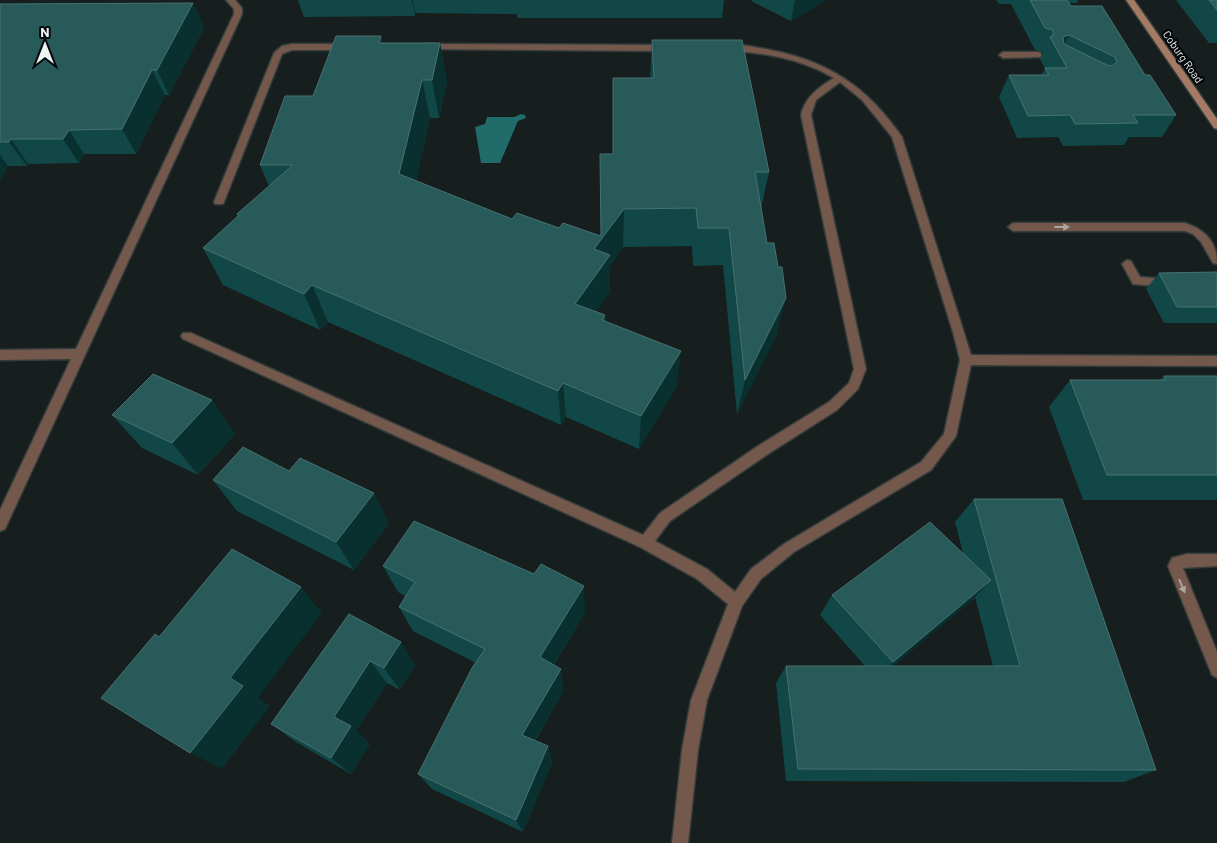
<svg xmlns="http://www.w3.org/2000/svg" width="1217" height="843" viewBox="0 0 1217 843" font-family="Barlow,sans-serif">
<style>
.water{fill:#1f6c6b}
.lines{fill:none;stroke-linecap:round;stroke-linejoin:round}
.service-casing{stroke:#343c3c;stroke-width:3}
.secondary-casing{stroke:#343c3c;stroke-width:3}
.service{fill:#73584b;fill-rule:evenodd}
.secondary{fill:#a47a65;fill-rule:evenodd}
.wall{fill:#114847;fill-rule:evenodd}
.shaded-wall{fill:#092f2f}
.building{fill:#285a59;stroke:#477271;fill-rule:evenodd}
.oneway{fill:#b0a59e}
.labels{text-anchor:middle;stroke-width:4.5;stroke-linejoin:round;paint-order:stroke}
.far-street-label{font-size:11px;fill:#edf2f2;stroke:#050808}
</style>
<rect width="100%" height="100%" fill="#161e1e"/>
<path class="water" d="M521,114L525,115L526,118L518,121L500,163H481L475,127L485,124L487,117H514Z"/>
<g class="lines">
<defs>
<g id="service">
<path d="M226,0H235L242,8V14L5,529L0,531V510L71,359L0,360V350L76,349L234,14V9Z"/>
<path d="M292,44H347L351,47L347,50H292L282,54L224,202L223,204H215L214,202L274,53L282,46Z"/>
<path d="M425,44L667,45L671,48L667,51L422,49L421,47Z"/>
<path d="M724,46C738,43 756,47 770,50C829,61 868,88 902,137L971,355L1217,356V366L971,365L956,436L931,470L794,552L761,579L742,606L707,700L698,750L688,843H672L682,750L691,700L728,604L697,579L640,547L183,339L181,336L183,333H191L643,535L660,513L758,446L829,402L849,383L854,369L801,115C805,97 819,87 834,78C802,59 764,52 727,51L723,48ZM840,82L862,100L892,137L953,332L960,360L944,434L921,462L784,544L751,569L735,592L707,569L655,541L670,521L768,454L837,410L858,389L866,369L811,115L816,100Z"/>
<path d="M1038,52L1041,53V57L1003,58L999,55L1003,52Z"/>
<path d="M1013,223H1185C1206,230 1217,242 1217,264L1213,263L1201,242L1193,234L1185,231H1013L1008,227Z"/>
<path d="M1127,260L1131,261L1140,277L1167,279L1173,283L1167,287L1133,284L1122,264Z"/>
<path d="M1187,554H1217V566L1183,568L1217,652V678L1212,675L1168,566L1172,558Z"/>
</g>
<path id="secondary" d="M1126,0H1134L1217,119V129L1214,128Z"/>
</defs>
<use href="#service" class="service-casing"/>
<use href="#secondary" class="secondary-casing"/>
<use href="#service" class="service"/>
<use href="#secondary" class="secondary"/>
</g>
<g class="wall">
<path d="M298,0H724L722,18H517V14L415,13V16L304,17Z"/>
<path d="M752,0H826L791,21L751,1Z"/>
<path d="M996,0H1078L1077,3H1069L1071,6L1145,75L1176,115L1162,137H1129L1124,145L1063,146L1058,137L1017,138L999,97L1009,75H1041L1045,69L1040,59L1043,52L1035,50L1011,4H999Z"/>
<path d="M1176,0H1217V43H1209Z"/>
<path d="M193,3L204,28L169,95H165L136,154H84L79,163L28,164L27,166H8L0,180V4Z"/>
<path d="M652,40L769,172L761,209L777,334L737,414L723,265L693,266L692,246L623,247L610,266V292L596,312L605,315V321L677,386L639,449L566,417L561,425L328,322L320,330L223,285L203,248L238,217L237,214L269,186L260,165L313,96L383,43H440L447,82L439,118H430L416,181L512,219L601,236L613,154V78H650Z"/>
<path d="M1217,272V323H1164L1146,289L1159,273Z"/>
<path d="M1164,376H1217V500H1083L1049,407L1070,380H1160Z"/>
<path d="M212,400L235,434L198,475L142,448L112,415Z"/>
<path d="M213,480L389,523L354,570L237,511Z"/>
<path d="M974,499L1156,770L1124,782L786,781L776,683L786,666H865L820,615L832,595L963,553L955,522ZM975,597L993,666H893L971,601Z"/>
<path d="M383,566L585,612L554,665L564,690L535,741L548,746L552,763L523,832L432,789L418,774L476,663L413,631L399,607L405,596L398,592Z"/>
<path d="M349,614L415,665L400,690L387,683L356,731L370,744L351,774L296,742L271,724Z"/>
</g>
<g class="shaded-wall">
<path d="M412,0H413L415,13V16Z"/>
<path d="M795,0H826L791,21Z"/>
<path d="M193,3L204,28L169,95L157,70Z"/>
<path d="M1069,35L1059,54L1063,37Z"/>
<path d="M381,36L390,75L379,43Z"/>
<path d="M440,43L447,82L439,118L432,80Z"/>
<path d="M152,70L165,95L136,154L122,129Z"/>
<path d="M422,80L430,118L409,213L399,174Z"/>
<path d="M69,130L84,154L79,163L63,139Z"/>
<path d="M11,139L28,164L27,166L9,142Z"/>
<path d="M0,155L8,166L0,180Z"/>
<path d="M624,209L623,247L610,266V292L577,340L575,304L594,249Z"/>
<path d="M312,285L328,322L320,330L304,294Z"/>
<path d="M786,298L777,334L737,414L745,380Z"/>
<path d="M681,351L677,386L639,449L641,416Z"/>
<path d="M563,383L566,417L561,425L558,391Z"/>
<path d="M212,400L235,434L198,475L172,443Z"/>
<path d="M374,493L389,523L354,570L336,542Z"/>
<path d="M991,580L971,601L877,680L893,662Z"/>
<path d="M584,586L585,612L545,679L540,657Z"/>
<path d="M301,587L322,613L258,698L270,706L222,769L190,753L230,678Z"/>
<path d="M401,642L415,665L400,690L384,668Z"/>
<path d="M370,661L387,683L356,731L370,744L351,774L331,758L334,717Z"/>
<path d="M561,669L564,690L528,752L522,735Z"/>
<path d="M548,746L552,763L523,832L516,820Z"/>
</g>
<g class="building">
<path d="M1030,0H1067L1071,6H1102L1145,75H1150L1176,115H1133L1138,123L1075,124L1070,115L1028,116L1009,75H1049L1045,68H1067L1050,37L1053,36V30L1045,28ZM1069,35L1115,57L1117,62L1112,66L1107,65L1064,44L1063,37Z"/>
<path d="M1209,0H1217V10Z"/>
<path d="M193,3L157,70H152L122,129L69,130L63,139H11L9,142H0V4Z"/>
<path d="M336,36H381L379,43H440L432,80H422L399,174L512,219L517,213L559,228L563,223L601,236L600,154H613V78H654L652,40H742L769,172H755L767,243H774L778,267H782L786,298L745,380L729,228H698L696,208L624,209L594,249L610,255L575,304L605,315L602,320L681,351L641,416L563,383L558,391L312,285L304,294L203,248L239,215L237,214L293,165H260L285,96H313Z"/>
<path d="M1217,272V307H1177L1159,273Z"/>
<path d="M153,374L212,400L172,443L112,415Z"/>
<path d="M1164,376H1217V475H1107L1070,380H1166Z"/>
<path d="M243,447L289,471L300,458L374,493L336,542L213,480Z"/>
<path d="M974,499H1062L1156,770L798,769L786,666H1020Z"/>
<path d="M414,521L534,574L541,564L584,586L540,657L561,669L522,735L548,746L516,820L418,774L472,668L485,649L399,607L415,582L383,566Z"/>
<path d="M930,522L991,580L893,662L832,595Z"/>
<path d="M232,549L301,587L230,678L243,686L190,753L101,698L155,634L159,637Z"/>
<path d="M349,614L401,642L384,668L370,661L334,717L351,726L331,758L271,724Z"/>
</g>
<defs><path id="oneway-solid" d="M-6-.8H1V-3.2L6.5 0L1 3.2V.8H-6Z" transform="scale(1.25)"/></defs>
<g class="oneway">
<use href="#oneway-solid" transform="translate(1062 227)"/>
<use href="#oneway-solid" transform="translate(1182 586) rotate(67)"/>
</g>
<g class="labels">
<g class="far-street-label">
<text transform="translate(1183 57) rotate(55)" y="4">Coburg Road</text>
</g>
</g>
<g transform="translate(45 45)" stroke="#050808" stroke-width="4" paint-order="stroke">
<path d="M0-4L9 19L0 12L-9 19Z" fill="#edf2f2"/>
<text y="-8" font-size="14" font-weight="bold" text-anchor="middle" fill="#edf2f2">N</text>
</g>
</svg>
